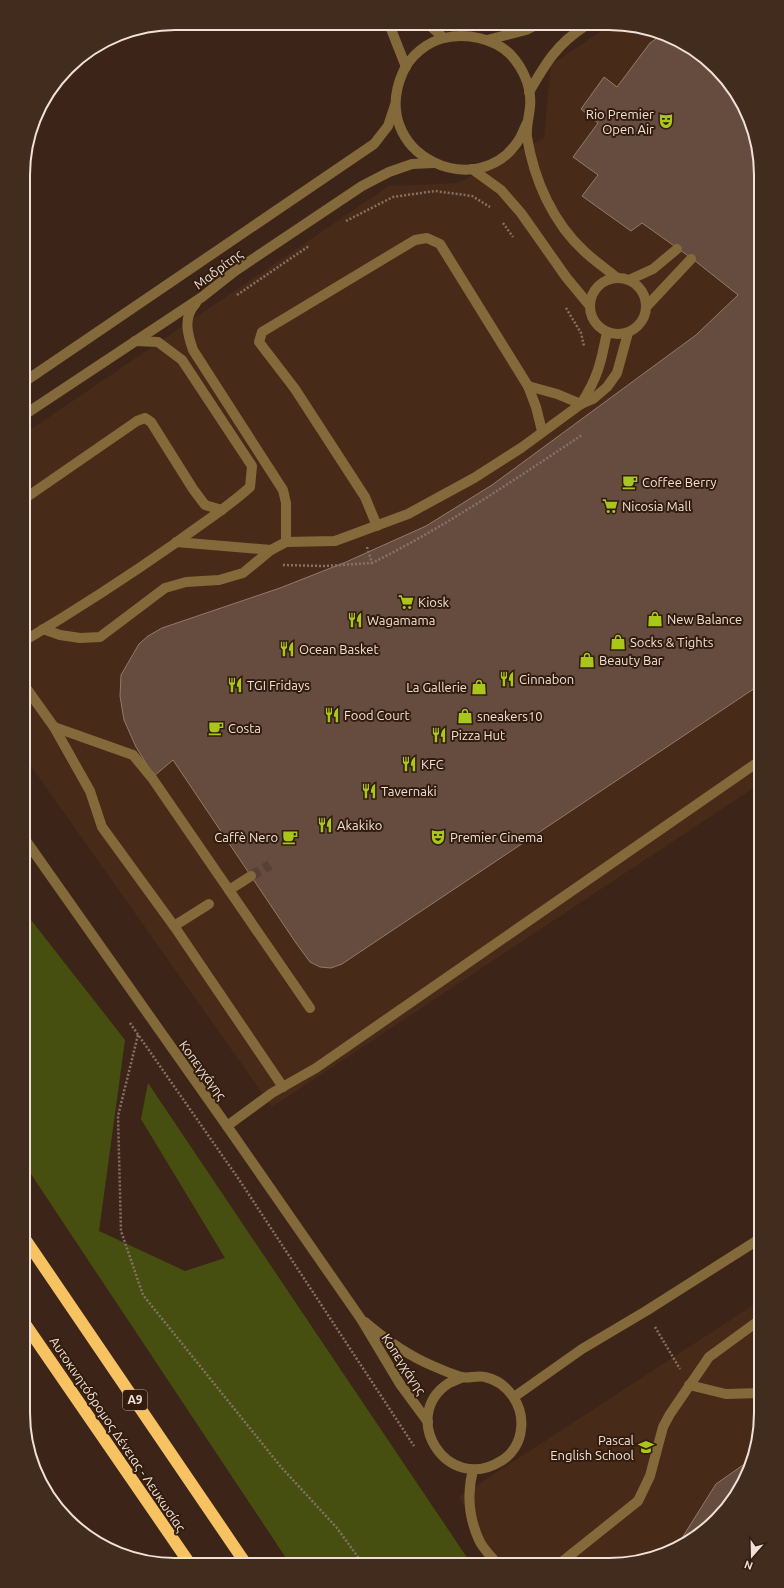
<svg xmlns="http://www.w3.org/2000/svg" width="784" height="1588" viewBox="0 0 784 1588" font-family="Ubuntu,sans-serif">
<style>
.built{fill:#472a18}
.green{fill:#474f10}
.building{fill:#664c3e;stroke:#95796a}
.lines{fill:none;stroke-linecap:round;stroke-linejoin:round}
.minor-tunnel{stroke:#574135;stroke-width:10;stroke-dasharray:10 5;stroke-linecap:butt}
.path{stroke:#857266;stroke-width:2.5;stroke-dasharray:2 2;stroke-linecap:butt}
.minor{stroke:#846a3b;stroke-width:10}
.highway{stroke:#f7c362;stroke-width:12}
.labels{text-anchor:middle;stroke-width:4;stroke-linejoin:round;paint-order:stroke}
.shield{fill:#321c0e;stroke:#b7a69b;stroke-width:1}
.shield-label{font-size:12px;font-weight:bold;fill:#f0e1d8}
.poi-label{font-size:13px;fill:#f0e1d8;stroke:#321c0e;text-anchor:start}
.street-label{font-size:13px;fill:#f0e1d8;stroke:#321c0e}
.rim{fill:none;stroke:#f0e1d8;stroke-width:2}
</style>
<rect width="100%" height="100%" fill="#3c2518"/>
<g class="built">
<path d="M609,26H639L676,39L709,61L735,90L753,126L761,175V783L272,1107L24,756V434L389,186L458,183L544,138L551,65Z"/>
<path d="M761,1300V1423L750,1471L729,1506L694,1539L658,1557L609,1565H496L459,1497Z"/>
</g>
<path class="green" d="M24,911L125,1040L99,1231L185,1271L225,1258L141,1119L148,1083L472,1565L290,1564L23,1162Z"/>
<g class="building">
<path d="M663,34L676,39L709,61L735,90L753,126L761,175V684L342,964L331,968L320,967L310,962L296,943L173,760L154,776L136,747L124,720L120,696L121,675L139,644L148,636L162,628L280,588L346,562L426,526L492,485L696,335L738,295L694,260L642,223L631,231L582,196L598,175L573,157L598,123L581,109L604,77L617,87L650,43Z"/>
<path d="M753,1458L750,1471L729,1506L694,1539L691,1541L682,1538L716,1484Z"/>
</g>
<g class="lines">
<path class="minor-tunnel" d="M251,876L270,865"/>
<g class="path">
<path d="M346,221L393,197L435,191L472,196L490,207"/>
<path d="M503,223L513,237"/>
<path d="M237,295L309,246"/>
<path d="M566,308L581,333L584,346"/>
<path d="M367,547L372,563C445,527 514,480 582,435"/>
<path d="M283,565L323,566L372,563"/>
<path d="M130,1023L240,1181L414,1446"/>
<path d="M138,1035L118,1116L121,1231L143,1295L281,1467L337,1528L363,1564"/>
<path d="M655,1327L680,1369"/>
</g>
<g class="minor">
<path d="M389,24L406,67"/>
<path d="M429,25L444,38"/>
<path d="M487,40L526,30L536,25"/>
<path d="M529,92C546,63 556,45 585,26"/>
<path d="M528,121C525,126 523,133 520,138C480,206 366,155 403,72C410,56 427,42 444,38C467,33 493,38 510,54C523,68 532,87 530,107C529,117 526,127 527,137C534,180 553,223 585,252C595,261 606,269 616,277"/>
<path d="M472,169L501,190L521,213L566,277L590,306"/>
<circle cx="618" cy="306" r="28"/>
<path d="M629,280L653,269L677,249"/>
<path d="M196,303C183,317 187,333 193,350L283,490L286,503V542"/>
<path d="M647,306L691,259"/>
<path d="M24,382L374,144L388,126L395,105"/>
<path d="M528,386L557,394L581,404"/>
<path d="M581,404C598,377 601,363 607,332"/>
<path d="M24,415L202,297L235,271L362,186L389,172L412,164L434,163"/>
<path d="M24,499L137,421L145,418L151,422L193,489L205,505L222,510"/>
<path d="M377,526L365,497L295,389L259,342L262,332L415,240L427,238L440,244L528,386L536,407L542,431"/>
<path d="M176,542L271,550"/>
<path d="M43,629L60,635L80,638L100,637L165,588L186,582L219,580L243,573L271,550L286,542L335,541L408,514L474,478L521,448L581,404L593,399L607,387L617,373L628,333"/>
<path d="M24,641C76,610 127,577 177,542C201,524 227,508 250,487L252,466L182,360L158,342L135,341"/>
<path d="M24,685L54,727L90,791L102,827L174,926L283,1087"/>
<path d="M54,727L133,755L152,778L310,1008"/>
<path d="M24,838L227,1126L361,1319L400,1384L428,1422"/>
<path d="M229,890L251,876"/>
<path d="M174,926L209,904"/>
<path d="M227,1126L272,1093L316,1068L761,760"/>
<path d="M365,1322C386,1340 407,1355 433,1366C442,1370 452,1374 461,1377C468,1379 477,1375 485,1377C508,1382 524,1406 521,1429C520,1442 512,1455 501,1461C447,1495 398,1416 449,1383C453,1381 459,1379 463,1377"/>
<path d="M689,1385L726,1394L761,1393"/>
<path d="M514,1397L582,1349L646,1311L761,1238"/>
<path d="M473,1470C467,1493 469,1518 479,1540C483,1549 492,1557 498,1565"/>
<path d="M558,1565L638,1501L650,1476L663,1427L670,1414L709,1357L761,1319"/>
</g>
<g class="highway">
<path d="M23,1236L246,1564"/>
<path d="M23,1321L190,1564"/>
</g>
</g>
<defs>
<symbol id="theatre-bare" viewBox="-9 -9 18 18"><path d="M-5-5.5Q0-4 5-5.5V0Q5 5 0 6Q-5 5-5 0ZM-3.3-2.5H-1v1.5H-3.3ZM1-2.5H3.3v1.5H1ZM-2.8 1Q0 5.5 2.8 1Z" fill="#a9c71a" stroke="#321c0e" stroke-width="2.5" paint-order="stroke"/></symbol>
<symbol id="cafe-bare" viewBox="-9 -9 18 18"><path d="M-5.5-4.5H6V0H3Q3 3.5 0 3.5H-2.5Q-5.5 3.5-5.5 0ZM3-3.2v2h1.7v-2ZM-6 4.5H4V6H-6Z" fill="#a9c71a" stroke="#321c0e" stroke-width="2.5" paint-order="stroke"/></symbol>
<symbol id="supermarket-bare" viewBox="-9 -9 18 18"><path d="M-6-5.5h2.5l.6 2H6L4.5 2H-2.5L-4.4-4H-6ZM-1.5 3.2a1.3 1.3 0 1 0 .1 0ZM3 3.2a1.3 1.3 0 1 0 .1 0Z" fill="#a9c71a" stroke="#321c0e" stroke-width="2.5" paint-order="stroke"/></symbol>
<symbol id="shop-bare" viewBox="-9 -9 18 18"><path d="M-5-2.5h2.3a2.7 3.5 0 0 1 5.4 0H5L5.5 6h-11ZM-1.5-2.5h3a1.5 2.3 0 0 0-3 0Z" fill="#a9c71a" stroke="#321c0e" stroke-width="2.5" paint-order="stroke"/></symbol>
<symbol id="restaurant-bare" viewBox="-9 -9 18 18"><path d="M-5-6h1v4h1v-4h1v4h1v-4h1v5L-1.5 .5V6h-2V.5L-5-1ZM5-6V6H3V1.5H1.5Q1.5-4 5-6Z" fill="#a9c71a" stroke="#321c0e" stroke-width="2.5" paint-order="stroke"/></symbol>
<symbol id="school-bare" viewBox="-9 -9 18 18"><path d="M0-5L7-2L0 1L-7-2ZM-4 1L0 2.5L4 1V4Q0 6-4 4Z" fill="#a9c71a" stroke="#321c0e" stroke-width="2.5" paint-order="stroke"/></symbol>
</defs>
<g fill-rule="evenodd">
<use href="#theatre-bare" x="655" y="110" width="22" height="22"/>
<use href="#cafe-bare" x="619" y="471" width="22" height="22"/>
<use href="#supermarket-bare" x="599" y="495" width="22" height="22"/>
<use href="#supermarket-bare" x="395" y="591" width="22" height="22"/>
<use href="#shop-bare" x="644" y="608" width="22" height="22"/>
<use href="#restaurant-bare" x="344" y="609" width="22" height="22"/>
<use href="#shop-bare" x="607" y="631" width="22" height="22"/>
<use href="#restaurant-bare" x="276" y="638" width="22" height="22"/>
<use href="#shop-bare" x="576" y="649" width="22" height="22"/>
<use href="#restaurant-bare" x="496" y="668" width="22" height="22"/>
<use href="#restaurant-bare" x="224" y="674" width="22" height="22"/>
<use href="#shop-bare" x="468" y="676" width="22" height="22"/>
<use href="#restaurant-bare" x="321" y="704" width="22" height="22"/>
<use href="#shop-bare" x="454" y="705" width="22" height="22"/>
<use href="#cafe-bare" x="205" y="717" width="22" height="22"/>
<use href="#restaurant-bare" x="428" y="724" width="22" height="22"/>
<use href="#restaurant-bare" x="398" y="753" width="22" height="22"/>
<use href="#restaurant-bare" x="358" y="780" width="22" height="22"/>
<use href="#restaurant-bare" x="314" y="814" width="22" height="22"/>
<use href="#cafe-bare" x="279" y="826" width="22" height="22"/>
<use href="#theatre-bare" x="427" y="826" width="22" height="22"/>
<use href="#school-bare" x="635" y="1436" width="22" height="22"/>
</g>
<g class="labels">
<rect class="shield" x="123" y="1390" width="24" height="20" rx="3"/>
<g class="shield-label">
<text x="135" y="1404">A9</text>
</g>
<g class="poi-label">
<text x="654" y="119" text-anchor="end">Rio Premier<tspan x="654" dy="15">Open Air</tspan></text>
<text x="642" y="487">Coffee Berry</text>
<text x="622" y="511">Nicosia Mall</text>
<text x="418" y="607">Kiosk</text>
<text x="667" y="624">New Balance</text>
<text x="367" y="625">Wagamama</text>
<text x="630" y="647">Socks &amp; Tights</text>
<text x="299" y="654">Ocean Basket</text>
<text x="599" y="665">Beauty Bar</text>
<text x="519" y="684">Cinnabon</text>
<text x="247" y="690">TGI Fridays</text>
<text x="467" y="692" text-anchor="end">La Gallerie</text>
<text x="344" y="720">Food Court</text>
<text x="477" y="721">sneakers10</text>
<text x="228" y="733">Costa</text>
<text x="451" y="740">Pizza Hut</text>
<text x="421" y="769">KFC</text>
<text x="381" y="796">Tavernaki</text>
<text x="337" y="830">Akakiko</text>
<text x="278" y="842" text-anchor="end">Caffè Nero</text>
<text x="450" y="842">Premier Cinema</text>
<text x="634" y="1445" text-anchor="end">Pascal<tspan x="634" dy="15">English School</tspan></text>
</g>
<g class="street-label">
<text transform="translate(218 269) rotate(-37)" y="5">Μαδρίτης</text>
<text transform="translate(203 1070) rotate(54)" y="5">Κοπεγχάγης</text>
<text transform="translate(404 1364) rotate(57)" y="5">Κοπεγχάγης</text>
<text transform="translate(118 1434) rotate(56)" y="5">Αυτοκινητόδρομος Δένειας - Λευκωσίας</text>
</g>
</g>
<path d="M0 0H784V1588H0ZM175 30H609A145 145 0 0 1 754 175V1413A145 145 0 0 1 609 1558H175A145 145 0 0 1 30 1413V175A145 145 0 0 1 175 30Z" fill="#412c1e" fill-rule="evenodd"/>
<path class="rim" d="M175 30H609A145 145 0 0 1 754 175V1413A145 145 0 0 1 609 1558H175A145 145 0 0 1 30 1413V175A145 145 0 0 1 175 30Z"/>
<g transform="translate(752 1556) rotate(200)" stroke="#321c0e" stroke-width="3" paint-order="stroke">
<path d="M0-3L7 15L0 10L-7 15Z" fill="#f0e1d8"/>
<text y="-6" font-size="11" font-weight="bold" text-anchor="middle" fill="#f0e1d8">N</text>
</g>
</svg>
